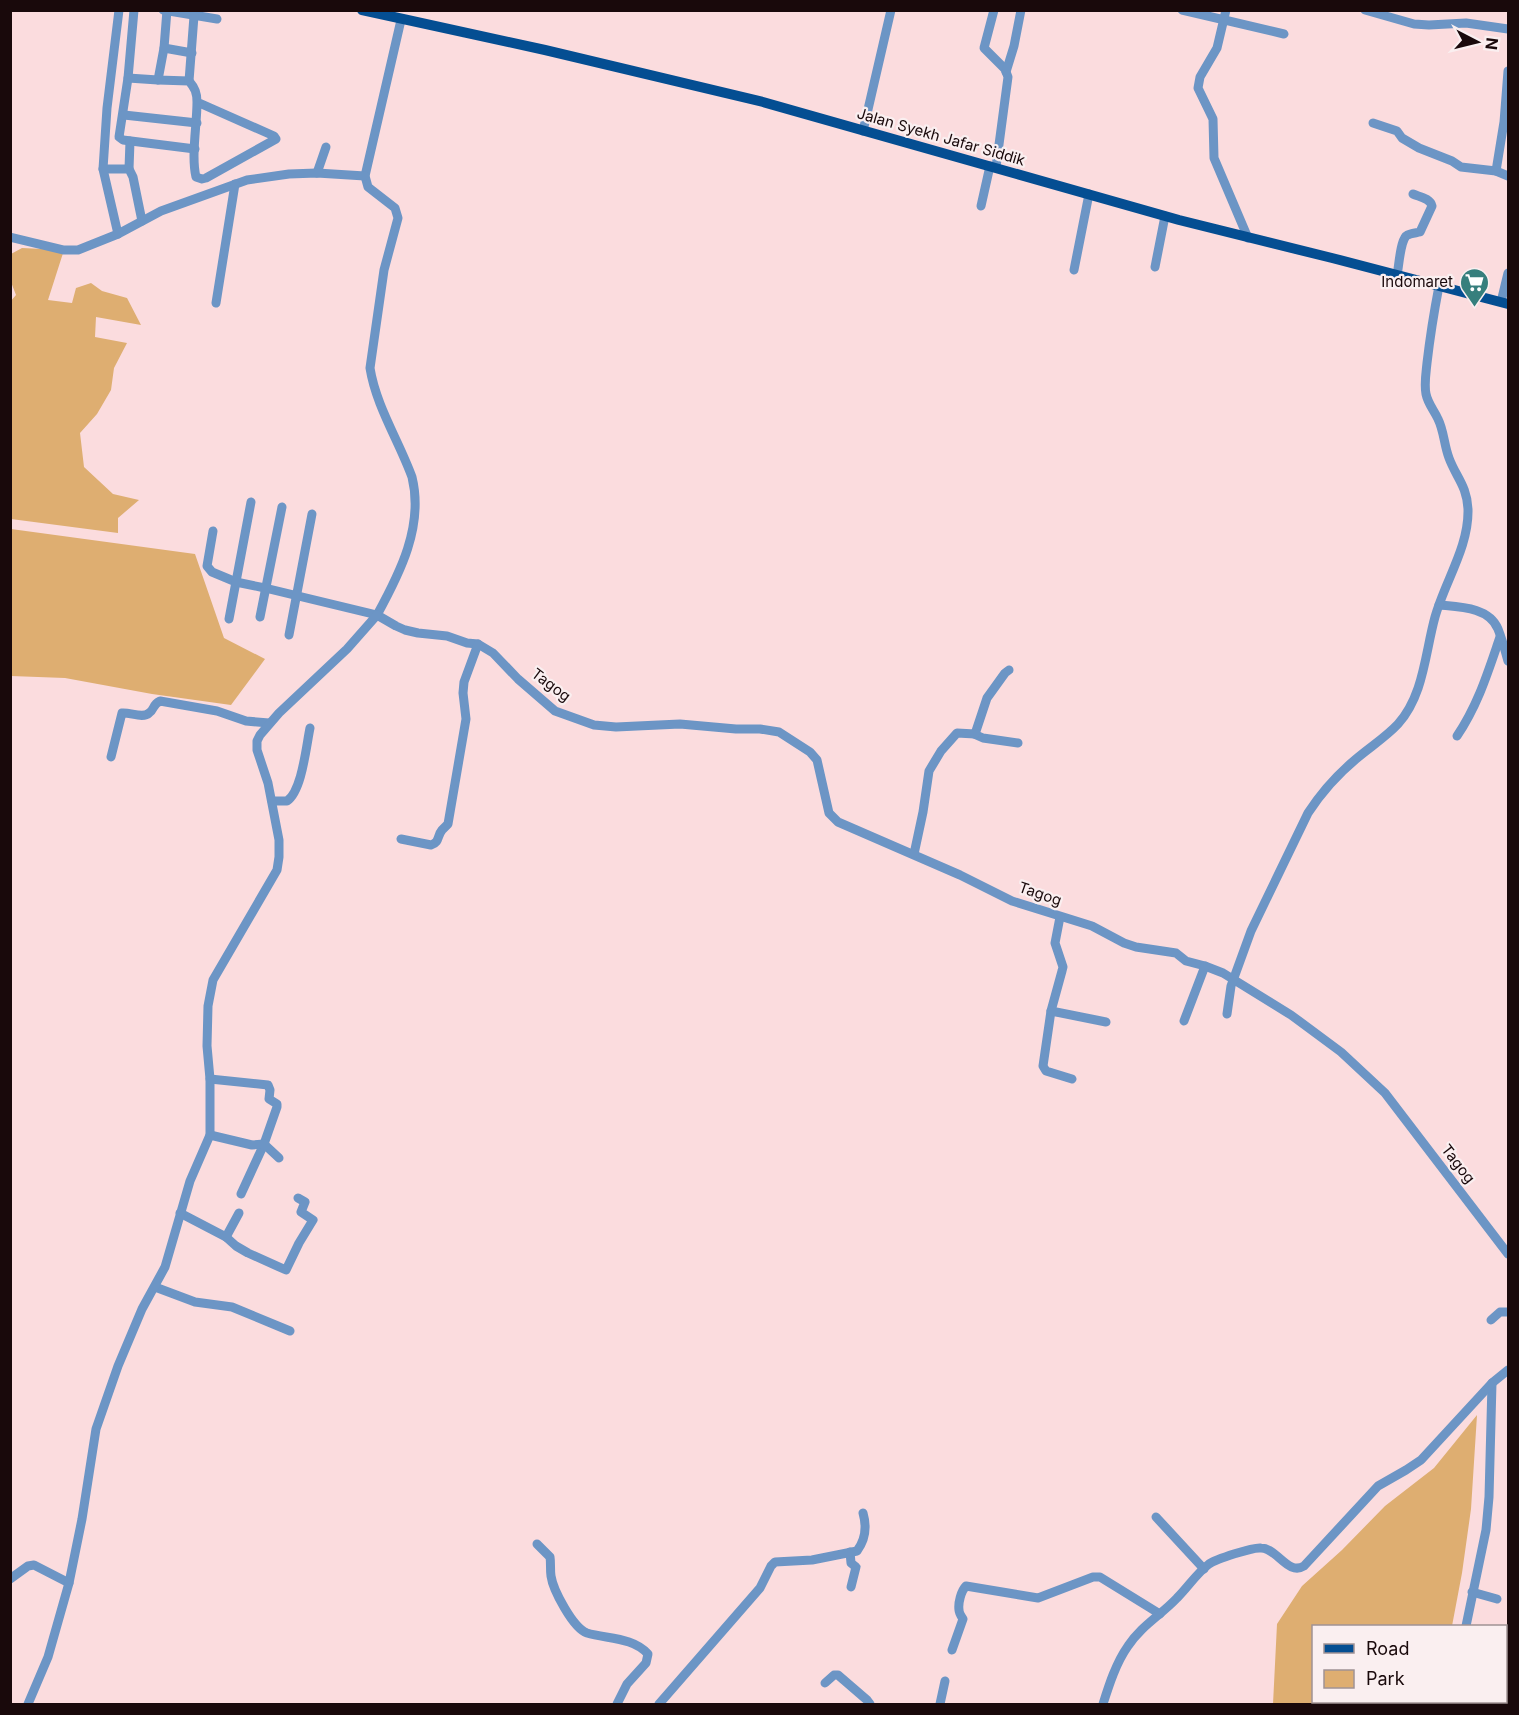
<svg xmlns="http://www.w3.org/2000/svg" width="1519" height="1715" viewBox="0 0 1519 1715" font-family="Inter,sans-serif">
<style>
.green{fill:#deae71}
.lines{fill:none;stroke-linecap:round;stroke-linejoin:round}
.minor{stroke:#6c95c5;stroke-width:9}
.major{stroke:#044e92;stroke-width:10}
.labels{text-anchor:middle;stroke-width:4.5;stroke-linejoin:round;paint-order:stroke}
.street-label{font-size:15px;fill:#19090b;stroke:#faeff0}
.poi-label{font-size:15px;fill:#19090b;stroke:#faeff0;text-anchor:end}
</style>
<rect width="100%" height="100%" fill="#fbdcde"/>
<g class="green">
<path d="M22,248L64,250L48,300L72,303L76,288L91,283L102,291L127,298L141,325L96,317L95,337L127,343L114,368L111,390L97,414L80,433L84,467L113,494L139,500L118,518V533L11,519L10,302L16,295L11,282V254Z"/>
<path d="M11,529L195,554L224,638L265,659L231,705L152,694L65,678L11,676Z"/>
<path d="M1477,1415L1471,1509L1462,1573L1452,1626H1314V1702H1441V1704H1273L1277,1624L1302,1586L1342,1550L1385,1506L1434,1468Z"/>
</g>
<g class="lines">
<g class="minor">
<path d="M134,10L128,78L119,137L123,140L195,149"/>
<path d="M163,10L217,19"/>
<path d="M167,10L164,48L158,80L189,81C195,88 197,93 197,102C197,125 191,156 196,177L202,179L206,178L276,139L274,136L197,102"/>
<path d="M994,10L984,48L1005,69L1008,77L996,167"/>
<path d="M1182,10L1284,34"/>
<path d="M1226,10L1217,48L1200,77L1198,88L1213,119L1214,158L1248,238"/>
<path d="M1365,10L1414,24L1429,25L1466,23L1508,29"/>
<path d="M401,20L365,176L368,187L395,208L398,218L384,270L370,368C376,406 399,441 412,477C424,526 400,573 377,615L396,626L405,630L418,633L447,636L467,643L478,644L493,653L518,679L555,711L594,725L616,727L680,724L736,729H760L779,732L810,752L817,760L829,813L838,822L960,875L1012,901L1092,926L1124,943L1136,947L1176,953L1186,961L1205,966L1223,973L1291,1015L1341,1052L1385,1093L1508,1254"/>
<path d="M164,48L192,53"/>
<path d="M1006,72L1014,46L1021,10"/>
<path d="M128,78L158,80"/>
<path d="M189,81L194,16"/>
<path d="M124,115L197,123"/>
<path d="M1373,123L1397,131L1402,138L1419,148L1452,161L1461,167L1496,171L1508,176"/>
<path d="M863,131L891,10"/>
<path d="M103,169H129L133,177L142,221"/>
<path d="M129,169L130,141"/>
<path d="M1496,171L1504,122L1508,71"/>
<path d="M317,173L326,147"/>
<path d="M981,206L990,166"/>
<path d="M118,234L103,169L107,108L119,10"/>
<path d="M10,237L64,250H78L118,234L161,211L247,180L289,174L317,173L365,176"/>
<path d="M1155,267L1165,216"/>
<path d="M1074,270L1089,194"/>
<path d="M1397,275C1399,266 1400,243 1406,236C1410,233 1416,233 1420,232L1432,206C1430,198 1420,197 1413,194"/>
<path d="M1501,302L1508,273"/>
<path d="M216,303L235,184"/>
<path d="M213,531L207,566L212,572L236,582L265,588L377,615"/>
<path d="M1439,605C1459,607 1489,607 1498,629C1502,639 1505,650 1508,661"/>
<path d="M260,617L282,507"/>
<path d="M229,619L251,502"/>
<path d="M289,635L312,514"/>
<path d="M974,734L983,738L1018,743"/>
<path d="M1457,736C1478,705 1488,672 1500,637"/>
<path d="M111,757L122,713C130,712 143,719 149,713C155,709 152,705 160,701L217,711L246,721L269,723"/>
<path d="M272,801H287C302,791 306,747 310,728"/>
<path d="M401,839L431,845C440,842 437,836 442,830C444,828 446,826 448,824L466,719L463,693L464,682L478,644"/>
<path d="M914,854L923,812L929,771L941,751L957,733L975,734L987,698L1005,673L1009,670"/>
<path d="M1060,917L1055,943L1063,967L1062,971L1051,1011L1043,1066L1046,1071L1072,1079"/>
<path d="M1051,1011L1106,1022"/>
<path d="M1227,1014L1231,986L1251,931L1308,813C1321,793 1338,774 1356,759C1370,747 1386,737 1398,724C1424,695 1425,653 1435,617C1445,581 1469,547 1468,509C1467,486 1456,477 1449,458C1444,445 1444,431 1438,419C1434,410 1428,404 1426,394C1424,384 1426,373 1427,363C1430,337 1434,312 1439,286"/>
<path d="M1184,1021L1205,966"/>
<path d="M210,1079L268,1085L270,1090L269,1099L277,1104V1107L264,1144L241,1194"/>
<path d="M210,1135L252,1145L264,1144L279,1158"/>
<path d="M180,1213L226,1237L236,1246L248,1253L286,1270L299,1243L313,1220L301,1212L305,1202L298,1198"/>
<path d="M226,1237L239,1213"/>
<path d="M155,1287L195,1302L232,1307L290,1331"/>
<path d="M1491,1320L1500,1312H1508"/>
<path d="M1156,1517L1204,1569"/>
<path d="M537,1544L550,1557C551,1563 550,1569 551,1576C553,1590 573,1628 587,1633C607,1639 633,1637 648,1654L646,1663L627,1684L617,1704"/>
<path d="M850,1552L851,1563L856,1567L851,1587"/>
<path d="M10,1579L28,1566L34,1565L69,1583"/>
<path d="M1472,1592L1497,1599"/>
<path d="M1466,1626L1486,1530L1489,1497L1492,1383"/>
<path d="M952,1650L963,1619C961,1616 959,1613 959,1610C958,1603 961,1591 966,1586L1038,1598L1093,1577H1100L1160,1614"/>
<path d="M825,1683L834,1675H838L867,1700L870,1704"/>
<path d="M1488,1702L1492,1704"/>
<path d="M28,1704L48,1657L69,1583L82,1519L96,1429L118,1366L142,1309L165,1267L190,1181L210,1135V1079L207,1046L208,1006L213,980L277,870L279,857V840L268,783L257,750V741L260,735L279,713L347,649L377,615"/>
<path d="M659,1704L760,1588L771,1566L775,1562L812,1560L857,1551C866,1539 867,1527 863,1513"/>
<path d="M940,1704L945,1681"/>
<path d="M1103,1704C1109,1685 1116,1663 1128,1646C1141,1626 1161,1615 1177,1598C1188,1587 1197,1573 1209,1564C1216,1559 1253,1547 1261,1548C1277,1548 1288,1576 1304,1566L1378,1486L1406,1470L1421,1460L1492,1383L1508,1370"/>
<path d="M1452,1704V1702"/>
</g>
<path class="major" d="M362,10L545,50L763,102L1179,220L1332,258L1508,304"/>
</g>
<defs>
<symbol id="supermarket-pin" viewBox="-11 -11 22 30"><path d="M0 17L-7.5 6A9.5 9.5 0 1 1 7.5 6Z" fill="#367f7d" stroke="#faeff0"/><path d="M-6-5.5h2.5l.6 2H6L4.5 2H-2.5L-4.4-4H-6ZM-1.5 3.2a1.3 1.3 0 1 0 .1 0ZM3 3.2a1.3 1.3 0 1 0 .1 0Z" fill="#fff"/></symbol>
</defs>
<g fill-rule="evenodd">
<use href="#supermarket-pin" x="1458" y="266" width="33" height="45"/>
</g>
<g class="labels">
<g class="street-label">
<text transform="translate(941 137) rotate(16)" y="5">Jalan Syekh Jafar Siddik</text>
<text transform="translate(551 685) rotate(37)" y="5">Tagog</text>
<text transform="translate(1040 894) rotate(19)" y="5">Tagog</text>
<text transform="translate(1458 1164) rotate(52)" y="5">Tagog</text>
</g>
<g class="poi-label">
<text x="1453" y="287">Indomaret</text>
</g>
</g>
<rect width="1519" height="1715" fill="none" stroke="#19090b" stroke-width="24"/>
<rect x="1312" y="1625" width="195" height="78" fill="#faeff0" stroke="#a09394" stroke-width="1.5"/>
<rect x="1324" y="1644" width="30" height="9" fill="#044e92" stroke="#a09394" stroke-width="1.5"/>
<text x="1366" y="1655" font-size="18" fill="#19090b">Road</text>
<rect x="1324" y="1670" width="30" height="18" fill="#deae71" stroke="#a09394" stroke-width="1.5"/>
<text x="1366" y="1685" font-size="18" fill="#19090b">Park</text>
<g transform="translate(1477 42) rotate(97)" stroke="#faeff0" stroke-width="4.5" paint-order="stroke">
<path d="M0-4.5L10 22L0 15L-10 22Z" fill="#19090b"/>
<text y="-9" font-size="16" font-weight="bold" text-anchor="middle" fill="#19090b">N</text>
</g>
</svg>
